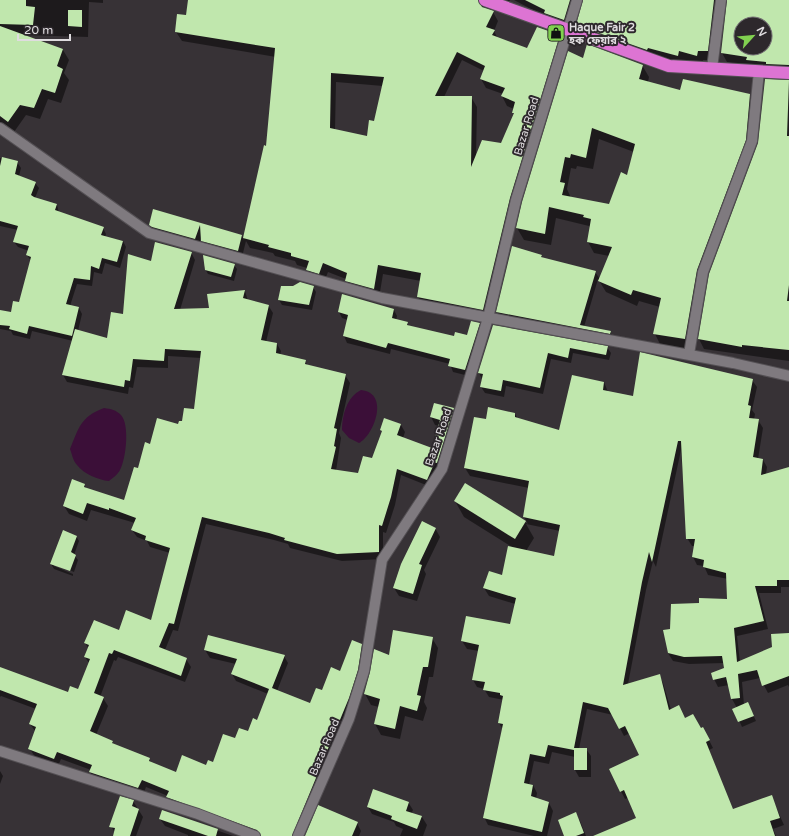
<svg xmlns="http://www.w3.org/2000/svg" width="789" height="836" viewBox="0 0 789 836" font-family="'Varela Round','Noto Sans Bengali',sans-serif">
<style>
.water{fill:#3b0f38}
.shadow{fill:#0007;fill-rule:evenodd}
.building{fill:#c0e7ad;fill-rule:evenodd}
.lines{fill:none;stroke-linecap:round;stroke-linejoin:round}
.street-casing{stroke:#545054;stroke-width:12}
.secondary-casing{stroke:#545054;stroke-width:12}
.highway-casing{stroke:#545054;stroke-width:14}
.street{stroke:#7f7a7f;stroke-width:10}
.secondary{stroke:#7f7a7f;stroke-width:10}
.highway{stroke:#dd74d3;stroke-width:12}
.labels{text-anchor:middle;stroke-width:4;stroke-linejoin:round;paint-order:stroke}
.poi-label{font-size:11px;font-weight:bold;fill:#dfdcdf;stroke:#2d282c;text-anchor:start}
.street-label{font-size:11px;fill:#dfdcdf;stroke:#2d282c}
</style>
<rect width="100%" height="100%" fill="#373236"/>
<g class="water">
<path d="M361,390C390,393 374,435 359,443L349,438L342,430C342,415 347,397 361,390Z"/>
<path d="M104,408C111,409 116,410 121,415C130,425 126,459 120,470C118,474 113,478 109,481C98,480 84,474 77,465C73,461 72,454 70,449C79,428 80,417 104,408Z"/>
</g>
<g class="shadow">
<path d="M0,0H103V3L89,2L88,37L24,35L63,50L69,60L64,73L69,80L61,103L48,99L40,119L26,115L14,132L0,122Z"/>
<path d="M189,0H510L506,6L485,4L484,8L493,12L498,21L494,31L498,39L527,49L559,36L564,45L515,208L488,319L423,306L418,297L421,281L383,274L379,298L351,290L346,279L328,272L324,282L312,279L307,268L297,265L295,261L275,256L273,253L250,248L246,241L242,257L206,248L201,238L199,245L154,231L150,225L153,211L242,236L244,240L265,147H267L276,57L182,41L176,32L186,16ZM462,60L484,71L481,79L486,88L503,94L502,96L507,106L514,109L513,112L515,115L501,144L476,157L477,107L471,97H444ZM336,82L383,86L375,122L367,138L335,130Z"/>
<path d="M514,0H789V74L727,62L722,53L728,3H724L713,60H703L702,64L685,60L683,65L583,34L577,25L584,3H581L569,29ZM741,24H765V48H741Z"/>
<path d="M584,59L642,65L649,77L648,82L680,92L749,95L756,107L752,152L703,282L691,350L661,346L655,334L660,307L639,301L637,306L606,292L598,279L584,327L610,332L614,338L501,318L497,312L513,247L541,256L543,259L595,272L600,279L609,256L594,253L588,242L591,228L589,226L556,218L551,245L524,240L517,228ZM599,139L634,152L627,176L610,205L571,198L567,189L571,168L576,169L577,166L593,169Z"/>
<path d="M766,80L789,81V361L704,349L699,339L710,274L759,143Z"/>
<path d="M0,158L17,162L21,168L19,176L35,183L39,188L35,198L57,205L59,213L103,228L106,234L105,237L123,241L126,247L120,268L105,263L102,274L94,272L92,286L77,284L70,306L79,308L82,314L78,331L108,339L124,315L151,262L191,252L195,260L180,310L210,309L245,291L248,301L268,305L273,313L266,342L277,344L281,351L280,355L305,361L308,366L345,375L350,383L339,433L341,438L336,471L359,474L373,459L383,433L381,430L401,425L405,432L403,438L432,449L439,426L435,425L431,417L453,409L457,417L431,487L401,475L395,505L386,533L383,532V559L342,561L290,548L288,544L274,540L206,524L178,631L173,630L165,650L186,659L191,667L185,682L118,657L116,661L114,660L100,697L103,698L108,706L96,735L112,742L114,745L149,759L152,764L176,773L213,763L236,740L249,733L258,721L268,694L236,681L232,674L236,664L210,658L205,650L284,656L288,663L277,691L310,704L341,672L361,645L365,652L361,677L298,836H257L172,804L168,796L146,787L143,795L94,780L90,772L91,770L61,759L58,766L35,757L30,749L35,731L30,724L36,709L1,696L0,697V668L68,693L78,690L89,663L85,657L89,649L85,643L151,621L170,553L150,547L147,541L137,537L132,530L135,523L91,510L87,521L69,514L64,506L84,485L87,489L125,501L151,445L183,422L195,411L201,358L168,356V368L137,367L133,388L129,387L128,394L67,382L63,375L73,341L32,331L30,339L13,335L11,331L0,329V311L11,313L19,304L31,261L27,255L29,251L18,247L14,242L18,230L0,226Z"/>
<path d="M234,265L237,269L234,281L208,274L205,269Z"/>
<path d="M313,287L316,292L312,310L282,305L279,300Z"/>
<path d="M394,310L397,316L396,320L407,323L409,326L455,338L468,336L479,324L483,330L469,376L453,372L450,364L391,349L390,354L347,343L344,336L348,320L342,318L339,312Z"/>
<path d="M493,326L607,347L611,353L609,360L573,353L571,363L551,359L543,394L506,386L504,397L485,393L481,387L482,379L479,373Z"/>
<path d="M752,380L757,387L752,410L755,414L754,420H758L763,428L758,459L763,460L767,467L766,474L789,468V587H781V593H759L768,629L737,636L740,662L773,648L789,633V687L788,685L768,693L760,678L742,682L744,705L750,708L756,721L742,727L734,709L737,708L732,699L729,685L718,687L714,679L725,668L724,663L689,664L673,661L668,653L671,630L700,604L728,600V579L708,575L704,566L697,565L693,557L695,546H692L687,538L681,450L656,567L653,561L646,590L628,684L659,675L663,683L671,710L701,729L707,736L713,748L709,750L733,810L771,796L784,825L773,829L776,836H622L638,819L628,798L625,799L610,770L641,755L630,733L624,736L613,715L587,709L579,749H586L591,756V777H579L575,770V757L552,752L549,764L534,761L529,785H533L537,793L536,799L549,803L553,811L547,836H534L488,825L484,817L503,730L499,723L504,700L489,697L484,689L477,687L473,680L479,651L467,649L462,641L511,626L515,604L489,596L484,588L503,576L515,549L464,517L455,501L466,485L528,524L524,517L529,488L470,476L465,468L486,420L515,414L518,419L560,431L604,382L608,392L634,397ZM526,524L560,531L554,557L526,551L534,538Z"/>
<path d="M435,528L440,537L424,570L426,574L417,601L399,596L394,588Z"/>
<path d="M76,536L79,541L74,555L78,560L74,572L54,564V566L73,574V576L54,569L51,564Z"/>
<path d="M432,638L438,648L433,677H429L424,702L427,708L423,721L405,716L400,739L381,735L375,724L379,707L371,705L365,694L390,656Z"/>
<path d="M0,771L3,776L0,784Z"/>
<path d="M133,801L143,817L136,836H114L115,833L111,826Z"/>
<path d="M408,802L413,810L411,814L422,817L427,825L423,836H400L403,829L396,826L394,822L372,814L368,807Z"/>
<path d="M163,811L233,836H188V835L165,826L160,819Z"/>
<path d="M576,814L580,821L586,836H565Z"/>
<path d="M357,823L361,831L359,836H316Z"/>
</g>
<g class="building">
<path d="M0,0H26V6L35,7L33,25L0,24Z"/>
<path d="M188,0H478L482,7L494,11L486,27L495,30L492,35L527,48L537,27L560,35L510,198L483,310L417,297L421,273L378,265L374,289L345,281L347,273L323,263L319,274L306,270L309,261L291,256V253L268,247L269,245L243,238L264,145L266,146L275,48L175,32L177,14L186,15ZM457,52L485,66L480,79L505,88L501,96L515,102L512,113H514L501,143L482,140L471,167L472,96H435ZM331,73L384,77L374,121L369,120L367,136L330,128Z"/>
<path d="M525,0H570L564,20L544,13L545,10Z"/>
<path d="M583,0H714L708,51H698L697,56L679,51L678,56L648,48L647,50L576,25Z"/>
<path d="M727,0H789V65L766,64V62L746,60L747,57L721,53ZM741,24H765V48H741Z"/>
<path d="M68,10H82V27L68,26Z"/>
<path d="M0,26L63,49L57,66L63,69L55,93L42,89L34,108L20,105L8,122L0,116Z"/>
<path d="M587,44L643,65L639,79L680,90L683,79L750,94L746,140L697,270L685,339L653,334L661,298L633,290L631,295L598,281L612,247L587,242L591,219L583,217L584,215L549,207L545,234L516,228L522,202L568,51L583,58ZM592,128L635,144L627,175L621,172L609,204L562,195L565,183L560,182L565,157L570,158L571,154L586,158Z"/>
<path d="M765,79L789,80L787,136H789V285L787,301H789V350L742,345V347L698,339L709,274L758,143Z"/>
<path d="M2,157L18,161L15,174L36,182L31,195L34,197L57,204L55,210L104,227L101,235L123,241L117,262L102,258L99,269L91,266L90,280L74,278L66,304L79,307L72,336L29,326L27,334L9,329L10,326L0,325V310L11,312L13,301L19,302L31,257L26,255L29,246L13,242L18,226L0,221V166Z"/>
<path d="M153,209L242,235L238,251L201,241L200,225L195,239L152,227L149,225Z"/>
<path d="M155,242L192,252L174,309L209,308L207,294L245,290L243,298L269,305L261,340L277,343L276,353L306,360L305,364L346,374L334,428L337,429L334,446L336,447L331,469L358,473L363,456L372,458L382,431L380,430L384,418L401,424L397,435L432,448L440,420L430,417L434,403L454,408L437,463L431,462L434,464L427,480L397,469L391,497L382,526L379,525V552L337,554L284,540L285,538L269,533L202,517L174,624L169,623L159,647L187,658L181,676L114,650L112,654L109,653L94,693L104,697L90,731L113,741L112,743L150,758L149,761L176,772L182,755L206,765L208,760L213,762L223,734L235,738L239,728L248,731L253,718L257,720L269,689L231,674L237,659L204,650L208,635L285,655L272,688L310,703L316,688L322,690L331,667L340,671L352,640L362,644L358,670L349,698L292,836H261L257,830L166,797L169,791L142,780L138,788L89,772L92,765L57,752L54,759L28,749L36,727L29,724L37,704L0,690V667L68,692L70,686L78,689L90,659L84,657L89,645L84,643L94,620L119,630L126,610L151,620L170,548L145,540L146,536L131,530L136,518L109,508V510L87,503L83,514L63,506L72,479L85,484L84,487L124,500L134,467L138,468L145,442L150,444L157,418L178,424L179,421H182L184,408L194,409L201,351L165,349L164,361L133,359L130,381L125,380L124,387L62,375L75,329L107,338L111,312L123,314L128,254L151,261Z"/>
<path d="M512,246L542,255L541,257L596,271L580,325L611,331L610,334L496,312Z"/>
<path d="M203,255L235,264L231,277L205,270Z"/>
<path d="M300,282L314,286L309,305L278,300L281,286H293Z"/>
<path d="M342,294L394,309L392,318L408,322L407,325L454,336L455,332L467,335L471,321L480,323L465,370L448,366L450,359L388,343L386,348L343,336L348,315L338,312Z"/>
<path d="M493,325L608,346L606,355L570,348L568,358L548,353L540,388L503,380L501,391L480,387L483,374L478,373Z"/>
<path d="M640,352L753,379L748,405L751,406L749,418L759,419L753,457L763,459L761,475L789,467V580H777V586H755L764,621L734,628L737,662L772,647L771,634L789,633V676L762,686L757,670L738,674L740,698L731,699L726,677L713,680L711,673L724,668L722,656L684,657L668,653L663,630L670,629L671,604L699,603V598L727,599L726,573L703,567L704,560L692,557L695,539H686L681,441H678L652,562L649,552L642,582L623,685L660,674L669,710L679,705L685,718L693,714L701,728L703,727L710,740L706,742L733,809L772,795L780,818L770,821L775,836H593L636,818L624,790L620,792L609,769L639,755L625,726L619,729L608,708L583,702L574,748H587V770H574V750L548,745L545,757L530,754L524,783L533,785L531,796L549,802L542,832L483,818L503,724L498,723L503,696L500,695V693L483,690L485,682L472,680L479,645L461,641L466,616L510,624L516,598L483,588L489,571L502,575L508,546L554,556L560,525L523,517L529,481L464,468L474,417L486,419L488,407L515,413V417L559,430L572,375L604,382L603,390L633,396Z"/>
<path d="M465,483L526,521L515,539L454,501Z"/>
<path d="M422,521L436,528L419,564L422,565L413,594L393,588L401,564Z"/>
<path d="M63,530L77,536L71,552L76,555L70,571L50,564Z"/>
<path d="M393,630L433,637L428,667H423L417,695L421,696L417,711L400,706L395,729L374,724L380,699L364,694L370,672L374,649L389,655Z"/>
<path d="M748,702L754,716L738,722L732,709Z"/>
<path d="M373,789L409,802L406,811L422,816L417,829L391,819L392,816L367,807Z"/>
<path d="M120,796L134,800L132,806L139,809L130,836H113L115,828L109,827Z"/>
<path d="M318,805L358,822L352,836H305Z"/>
<path d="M162,810L218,829L216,836H208L159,819Z"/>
<path d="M576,812L584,833L576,836H564L558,820Z"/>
</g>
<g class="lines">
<defs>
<g id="street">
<path d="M712,68L721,0"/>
<path d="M689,354L703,272L752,141L759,71"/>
<path d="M0,751L198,814L255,836"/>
<path d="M298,836L349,719L364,671L382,560L442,469L488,318L516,200L577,0"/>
</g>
<path id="secondary" d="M0,128L149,233L382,298L733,363L789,376"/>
<path id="highway" d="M485,0L669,66L789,73"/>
</defs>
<use href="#street" class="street-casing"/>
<use href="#secondary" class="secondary-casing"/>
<use href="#highway" class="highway-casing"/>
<use href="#street" class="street"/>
<use href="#secondary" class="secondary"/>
<use href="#highway" class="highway"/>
</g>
<defs>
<symbol id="shop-square" viewBox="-11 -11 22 22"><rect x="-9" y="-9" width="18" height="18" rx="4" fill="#81d050" stroke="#2d282c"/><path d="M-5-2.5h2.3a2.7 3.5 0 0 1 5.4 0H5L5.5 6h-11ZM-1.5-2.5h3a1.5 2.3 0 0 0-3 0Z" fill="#111"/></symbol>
</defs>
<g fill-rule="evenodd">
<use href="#shop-square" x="546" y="23" width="20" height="20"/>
</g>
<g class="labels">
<g class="poi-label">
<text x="569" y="31">Haque Fair 2<tspan x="569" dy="13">হক ফেয়ার ২</tspan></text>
</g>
<g class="street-label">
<text transform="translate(526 126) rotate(-73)" y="4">Bazar Road</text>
<text transform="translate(438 437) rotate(-71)" y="4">Bazar Road</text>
<text transform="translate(324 747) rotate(-67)" y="4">Bazar Road</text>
</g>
</g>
<g transform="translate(753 36) rotate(63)"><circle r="19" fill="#2d282c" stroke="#747074"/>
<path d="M0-3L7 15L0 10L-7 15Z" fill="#81d050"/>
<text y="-6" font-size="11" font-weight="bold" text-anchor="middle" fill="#dfdcdf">N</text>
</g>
<path d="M18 34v6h52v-6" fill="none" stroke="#dfdcdf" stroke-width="2"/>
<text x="24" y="34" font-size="12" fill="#dfdcdf" stroke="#2d282c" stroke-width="3" paint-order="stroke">20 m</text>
</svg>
